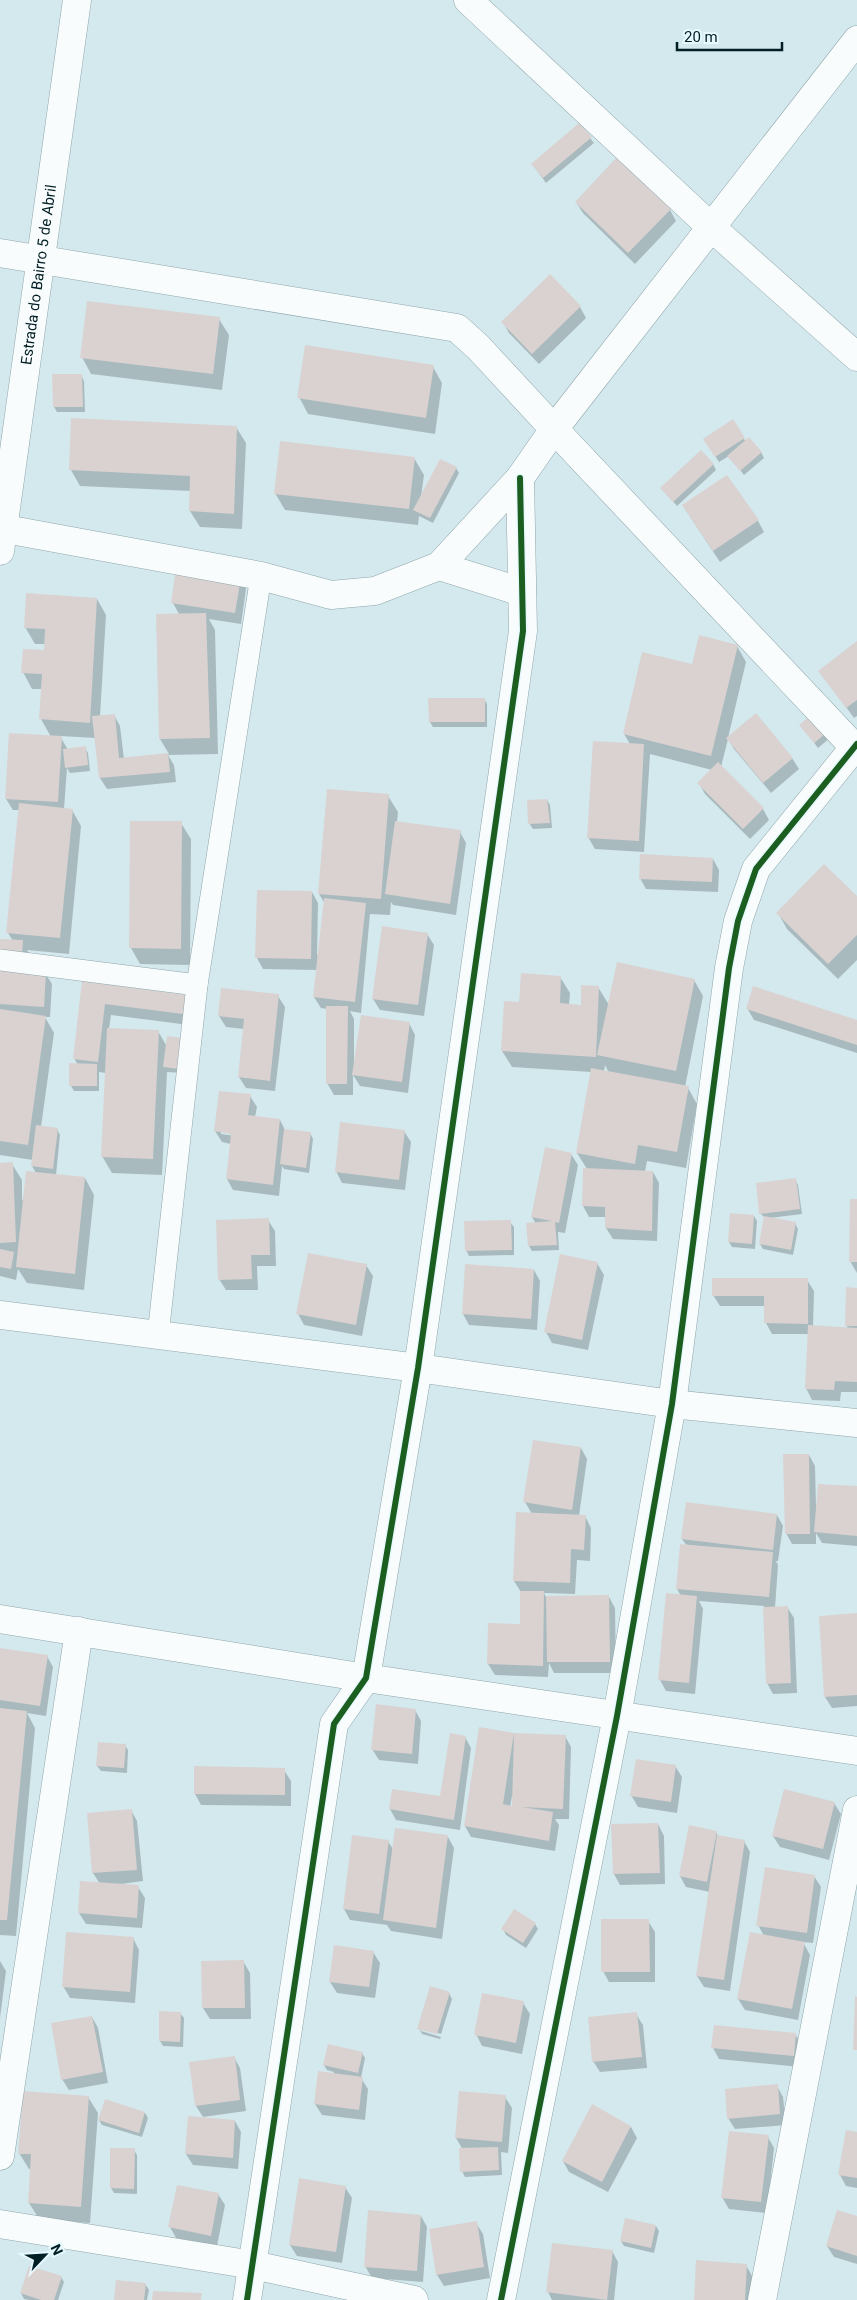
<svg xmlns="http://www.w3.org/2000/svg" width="857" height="2300" viewBox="0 0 857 2300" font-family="Roboto,sans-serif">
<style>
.shadow{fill:#0003;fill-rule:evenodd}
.building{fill:#d9d2d1}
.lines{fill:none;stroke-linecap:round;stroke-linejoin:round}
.lane-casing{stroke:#8ea6ab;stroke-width:22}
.street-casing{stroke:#8ea6ab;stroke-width:29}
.secondary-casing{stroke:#8ea6ab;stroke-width:29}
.lane{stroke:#f9fcfc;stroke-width:21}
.street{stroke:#f9fcfc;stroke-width:28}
.secondary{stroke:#f9fcfc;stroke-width:28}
.cycleway-casing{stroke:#e7f9fe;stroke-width:9}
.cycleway{stroke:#1b5e20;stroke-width:6}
.labels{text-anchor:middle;stroke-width:4.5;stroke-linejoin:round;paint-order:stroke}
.street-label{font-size:15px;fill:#001f25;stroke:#e7f9fe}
</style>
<rect width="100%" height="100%" fill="#d4e9ee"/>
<g class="shadow">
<path d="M590,138L594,143L546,183L533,165Z"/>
<path d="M576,202L670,210L676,221L635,264L583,213Z"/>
<path d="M580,307L586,318L539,364L509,333L503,322Z"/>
<path d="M219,319L229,335L222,390L91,374L82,357Z"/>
<path d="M433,367L442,383L435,434L308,414L299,397Z"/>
<path d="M81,375L84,381L85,412H57L54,407Z"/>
<path d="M732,421L746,442L761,452L764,458L744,475L729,456L719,462L704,439Z"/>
<path d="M236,427L246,443L242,529L200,527L190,511L191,491L80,486L71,470Z"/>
<path d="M414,458L424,475L421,497L456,468L459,473L433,523L419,516L418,525L285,510L275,493Z"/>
<path d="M713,464L716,470L677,506L662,489Z"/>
<path d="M683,506L758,521L764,532L720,562Z"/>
<path d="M240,578L246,589L241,624L209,619L215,630L218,754L168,755L174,765L176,782L107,789L100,778L96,738L60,736L68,750L85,748L88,753L90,771L70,773L67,768L64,809L72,810L81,826L69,954L27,950L29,953L28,972L45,973L52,984L50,1017H45L54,1033L41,1127L57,1129L60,1135L56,1175L85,1178L94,1195L84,1290L27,1283L18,1269L16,1280L0,1276V1164H12L22,1180V1201L36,1173L32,1166L33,1160L0,1155V940L13,941L8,933L20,810H13L6,799L51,737L41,719L42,689H32L23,672L45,652V644H35L25,627L97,599L106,615L100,716L114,715L120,726L124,759L169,754L160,739L179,614L173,603Z"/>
<path d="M857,642V716L854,718L820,671Z"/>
<path d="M737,646L746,662L728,738L792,758L799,769L771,793L734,749L728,739L721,767L763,809L769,820L750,839L705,794L699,783L712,770L650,754L644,852L595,849L588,837L630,744L624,734L693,666Z"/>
<path d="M484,699L487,704V727H433L430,722Z"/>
<path d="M801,725L831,737L818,748Z"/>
<path d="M388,796L398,812L397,822L460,832L466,843L456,915L393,905L391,902L390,915L370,914L361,1013L350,1011L354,1019V1061L409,1023L415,1035L408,1093L360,1086L353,1075V1095H334L327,1083V1009L321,1008L314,997L317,970L263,969L257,958L312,892L318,903L317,955H319L325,904L319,894Z"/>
<path d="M547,800L550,805L552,828L533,829L529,823Z"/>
<path d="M132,822L181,823L191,839L190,965L140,964L131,948Z"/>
<path d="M713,859L719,870L718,892L646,889L640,878Z"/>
<path d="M857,898V960L838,979L787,929L778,913Z"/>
<path d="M427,934L434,945L424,1016L380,1010L373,999Z"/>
<path d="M560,977L570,993L569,1005L582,1006L598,987L609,1005L694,980L703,996L685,1087L688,1088L697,1104L686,1168L647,1161L645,1172H653L659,1183L657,1241L613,1239L606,1228V1217H589L583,1206L587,1169L577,1153L591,1072L512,1067L502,1051L520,1003ZM605,1065L609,1073L604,1072Z"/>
<path d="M83,983L185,996L189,1025L111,1015L109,1029L158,1031L182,1073L167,1072L162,1175L112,1173L102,1156L106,1073L99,1072V1091H74L71,1086L78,1065L74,1058Z"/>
<path d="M278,996L285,1007L275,1091L246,1088L239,1077L244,1029L226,1027L219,1016Z"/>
<path d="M747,1008L857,1021V1053L754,1020Z"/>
<path d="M250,1096L257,1107L255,1117L280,1120L285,1130L310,1133L313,1139L309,1173L284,1169L282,1166L279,1196L233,1190L227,1179L231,1144L222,1142L215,1131ZM221,1131L237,1136L221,1134Z"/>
<path d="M404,1131L411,1142L405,1190L342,1183L336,1171Z"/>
<path d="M546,1149L571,1154L578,1165L565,1233L558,1232L559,1250L532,1251L529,1246L536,1224L532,1217Z"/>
<path d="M795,1179L798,1185L802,1214L770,1218L795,1223L798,1229L793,1255L763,1249L760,1244L765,1218L760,1213Z"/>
<path d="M857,1200V1273L850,1261Z"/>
<path d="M754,1216L757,1221L755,1249L732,1247L729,1242Z"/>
<path d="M268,1220L275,1231L276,1266H257L258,1290H226L219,1279Z"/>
<path d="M510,1222L514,1227V1255L469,1256L466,1250Z"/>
<path d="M597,1263L604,1275L588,1350L552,1343L546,1332Z"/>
<path d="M366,1265L373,1276L362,1336L304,1325L298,1314Z"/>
<path d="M534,1270L540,1281L537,1330L469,1325L463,1314Z"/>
<path d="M807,1280L814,1291L813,1327L848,1329L847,1326L857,1289V1392H841L840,1401L812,1400L806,1388L809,1334H772L766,1323V1306H720L713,1295Z"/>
<path d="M581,1448L587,1459L579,1516H585L591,1528L590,1561L577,1560L575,1594L544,1593L546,1597H609L615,1608L616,1673H554L549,1663L548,1677L495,1675L488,1664L521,1625V1592L514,1581L532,1514L525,1502Z"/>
<path d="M809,1455L815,1466L816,1506L857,1488V1546L822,1543L816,1533V1544H792L786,1533Z"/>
<path d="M777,1515L783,1526L778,1561H776L778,1565L775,1608L787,1607L794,1618L797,1693L773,1694L767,1683L764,1606L699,1601L703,1609L695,1694L666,1691L660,1680L681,1596L677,1589L687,1546L682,1539Z"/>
<path d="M857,1615V1706L832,1708L825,1697Z"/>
<path d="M0,1649L47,1656L53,1667L46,1716L27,1713L35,1728L16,1936L0,1935Z"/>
<path d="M415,1710L421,1721L418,1764L379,1760L372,1749Z"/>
<path d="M480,1729L513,1734L516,1738L565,1736L571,1747L569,1819H555L559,1825L555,1851L471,1837L465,1826ZM512,1796H513V1807H510Z"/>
<path d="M465,1737L471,1748L460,1830L396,1820L390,1809L393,1790L441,1797Z"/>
<path d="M125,1745L128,1750L127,1773L101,1771L97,1766Z"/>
<path d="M675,1766L682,1777L677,1813L638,1807L631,1795Z"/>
<path d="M284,1770L291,1781V1806L201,1805L195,1794Z"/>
<path d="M834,1803L841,1814L829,1860L780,1847L773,1836Z"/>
<path d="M131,1810L137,1821L143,1881L114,1885L138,1887L145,1898L142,1928L86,1924L79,1913L100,1884L93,1873L88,1814Z"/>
<path d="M658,1824L664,1836L665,1884L620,1885L614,1874L612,1825Z"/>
<path d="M716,1832L718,1836L744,1841L750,1852L730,1991L704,1987L697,1976L710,1892L686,1887L680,1876Z"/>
<path d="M448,1837L454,1848L442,1939L391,1931L387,1925L350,1920L344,1909L388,1841L394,1851Z"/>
<path d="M814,1876L821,1887L813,1943L803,1942L810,1955L798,2020L745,2010L738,1999L764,1936L758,1925Z"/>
<path d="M648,1921L655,1932V1982H609L603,1971Z"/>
<path d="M535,1924L538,1929L526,1948L506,1935L503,1929Z"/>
<path d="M133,1938L139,1950L135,2003L70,1998L63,1986Z"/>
<path d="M373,1952L380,1963L375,1998L337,1993L330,1982Z"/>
<path d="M0,1961L6,1971L0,2018Z"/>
<path d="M243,1961L250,1973L251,2019H210L203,2008Z"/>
<path d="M449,1993L452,1999L441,2034L421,2028V2031L441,2037L440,2039L422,2034L419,2028Z"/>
<path d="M523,2003L530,2014L522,2054L482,2046L476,2034Z"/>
<path d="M180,2013L184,2018L183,2047L163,2046L160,2041Z"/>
<path d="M636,2014L643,2025L647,2068L600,2072L593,2061Z"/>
<path d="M92,2017L98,2028L108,2083L69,2090L62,2079Z"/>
<path d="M715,2026L795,2034L802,2045L800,2067L719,2059L713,2048Z"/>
<path d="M362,2053L365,2058L361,2078L368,2089L365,2120L322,2115L315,2104L334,2072L327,2070L324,2065Z"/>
<path d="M234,2057L240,2068L246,2111L203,2117L196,2106Z"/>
<path d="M777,2086L783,2097L786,2125L735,2129L728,2118Z"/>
<path d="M88,2097L98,2113L90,2223L39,2219L29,2203L32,2170L29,2169L19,2153Z"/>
<path d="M505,2097L512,2108L508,2153L501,2152L502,2175L465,2177L462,2171L463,2150L456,2138Z"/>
<path d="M145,2113L148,2118L142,2137L102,2125L99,2120Z"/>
<path d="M235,2121L241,2132L238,2169L193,2165L186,2154Z"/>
<path d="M631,2127L637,2138L608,2192L569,2172L563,2161Z"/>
<path d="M857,2133V2188L846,2186L840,2175Z"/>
<path d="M768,2137L774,2148L767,2213L729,2209L722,2197Z"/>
<path d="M134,2150L137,2155V2194L114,2193L111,2188Z"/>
<path d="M345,2187L352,2198L342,2263L297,2256L290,2245Z"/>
<path d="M218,2194L225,2205L217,2246L176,2238L170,2227Z"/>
<path d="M421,2216L427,2227L423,2282L372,2278L365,2266Z"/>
<path d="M857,2218V2264L834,2257L827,2246Z"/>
<path d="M476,2223L483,2234L490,2278L444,2286L437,2275Z"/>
<path d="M656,2226L659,2231L654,2253L624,2246L621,2241Z"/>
<path d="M612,2251L618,2262L614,2300H552L548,2292Z"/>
<path d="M746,2265L752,2276L751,2300H695Z"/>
<path d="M61,2277L64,2282L58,2300H29L24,2299L21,2293Z"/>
<path d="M145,2284L149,2290L147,2300H115Z"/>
</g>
<g class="building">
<path d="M579,123L592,137L543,178L531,164Z"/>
<path d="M617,157L671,209L628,253L575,202Z"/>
<path d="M550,274L581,306L532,354L501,322Z"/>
<path d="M87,301L220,317L213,374L80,358Z"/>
<path d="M305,345L434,365L426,418L297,398Z"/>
<path d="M52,374H82L83,407H53Z"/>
<path d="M71,418L237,426L234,514L189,511L190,476L69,470Z"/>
<path d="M733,419L745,438L715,457L703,439Z"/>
<path d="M749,437L762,452L740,471L727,456Z"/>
<path d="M280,441L415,457L409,509L274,494Z"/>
<path d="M701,450L714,464L673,502L660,488Z"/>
<path d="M440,459L457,467L430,518L413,510Z"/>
<path d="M727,475L759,520L713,551L682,505Z"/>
<path d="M176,567L241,577L235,613L171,603Z"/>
<path d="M26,593L97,598L90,723L39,719L42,674L21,673L23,649L44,650L45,629L24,628Z"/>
<path d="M206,613L210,738L159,739L156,614Z"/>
<path d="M699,635L738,645L711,756L623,734L642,652L692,664Z"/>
<path d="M857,641V700L846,708L818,671Z"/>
<path d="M428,698H485V722H429Z"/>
<path d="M756,713L793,758L763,783L726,738Z"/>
<path d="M814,713L829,731L814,743L799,725Z"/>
<path d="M115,714L119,758L168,753L170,772L99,778L92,716Z"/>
<path d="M9,733L62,736L58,802L5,799Z"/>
<path d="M593,741L644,744L639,841L587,838Z"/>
<path d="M86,746L88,765L65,768L63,749Z"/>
<path d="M718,762L764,808L743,829L697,783Z"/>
<path d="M327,789L389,794L381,899L318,894Z"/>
<path d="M547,799L550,823L528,824L527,800Z"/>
<path d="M19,803L73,809L60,938L6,933Z"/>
<path d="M130,821H182L181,949L129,948Z"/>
<path d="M395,821L461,830L450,904L385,894Z"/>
<path d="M640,854L713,858L712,882L639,879Z"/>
<path d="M824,864L857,896V935L828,964L776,913Z"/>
<path d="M257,890L312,891L311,959L255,958Z"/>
<path d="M324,898L366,903L355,1002L313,997Z"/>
<path d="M382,926L428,933L418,1005L372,999Z"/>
<path d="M0,939L23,940L21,971L46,972L44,1007L0,1004Z"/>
<path d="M617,962L695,979L676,1071L597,1055Z"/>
<path d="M521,973L561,976L560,1003L581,1005V985L599,986L596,1057L501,1051L504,1001L519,1002Z"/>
<path d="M82,981L186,995L183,1014L105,1004L98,1062L73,1059Z"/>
<path d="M753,986L857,1020V1045L746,1009Z"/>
<path d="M221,988L279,994L270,1081L238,1077L244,1019L218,1016Z"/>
<path d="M326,1006H348L347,1084H326Z"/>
<path d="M0,1009L46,1016L28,1145L0,1141Z"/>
<path d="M361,1015L410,1022L402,1082L352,1075Z"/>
<path d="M107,1028L159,1030L153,1159L101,1157Z"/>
<path d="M167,1036L183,1038L179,1069L163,1067Z"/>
<path d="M69,1063L97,1064V1086H69Z"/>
<path d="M591,1068L689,1086L677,1152L638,1145L635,1164L576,1153Z"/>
<path d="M219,1091L251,1094L248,1115L280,1119L273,1185L226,1179L231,1134L214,1131Z"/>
<path d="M340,1122L405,1130L399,1180L335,1172Z"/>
<path d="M36,1125L58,1128L53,1169L31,1166Z"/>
<path d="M284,1129L311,1132L306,1168L280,1164Z"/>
<path d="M545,1147L572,1153L559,1223L555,1222L557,1245L528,1246L526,1223L552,1221L531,1217Z"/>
<path d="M13,1162L16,1242L0,1243V1163Z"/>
<path d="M583,1168L653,1171L652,1231L605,1228V1207L582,1206Z"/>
<path d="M26,1171L85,1177L75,1274L16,1267Z"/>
<path d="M796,1178L800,1209L759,1214L756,1183Z"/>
<path d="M850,1199H857V1262H849Z"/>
<path d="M730,1213L754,1215L752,1244L728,1242Z"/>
<path d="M764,1216L796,1222L791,1250L759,1244Z"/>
<path d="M269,1218L270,1255H251L252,1279L218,1280L216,1220Z"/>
<path d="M511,1220L512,1250L465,1251L464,1221Z"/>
<path d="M0,1249L14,1252L11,1269L0,1267Z"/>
<path d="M308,1253L367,1264L356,1325L296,1314Z"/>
<path d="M560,1254L598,1262L582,1340L544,1332Z"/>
<path d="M465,1264L534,1269L531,1319L462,1314Z"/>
<path d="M712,1278H808V1324L764,1323V1296H712Z"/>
<path d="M846,1287L857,1288V1326H845Z"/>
<path d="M808,1325L857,1328V1382L835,1381L834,1390L805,1389Z"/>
<path d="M533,1440L581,1447L572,1510L523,1502Z"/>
<path d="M783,1454H809L810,1534H785Z"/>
<path d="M818,1484L857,1486V1536L814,1532Z"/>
<path d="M686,1502L777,1514L773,1550L681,1539Z"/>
<path d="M516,1512L586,1515L584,1550L571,1549L570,1583L513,1581Z"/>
<path d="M680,1544L773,1552L769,1597L676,1589Z"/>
<path d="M520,1591H544L543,1666L487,1664L488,1623L520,1624Z"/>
<path d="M666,1593L697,1596L689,1683L658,1680Z"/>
<path d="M609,1595L610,1662H547L546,1596Z"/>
<path d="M788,1606L791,1683L766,1684L763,1607Z"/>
<path d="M857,1613V1695L824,1697L819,1616Z"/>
<path d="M0,1648L48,1655L40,1706L0,1700Z"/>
<path d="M376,1704L416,1709L412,1754L371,1750Z"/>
<path d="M0,1708L27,1711L7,1920H0Z"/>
<path d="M479,1727L514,1733L503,1804L512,1806L514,1733L566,1735L563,1809L522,1807L553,1812L549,1841L464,1826Z"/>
<path d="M450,1733L466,1736L454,1820L389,1809L392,1789L440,1796Z"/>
<path d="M98,1742L126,1744L124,1768L96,1766Z"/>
<path d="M636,1759L676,1765L671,1802L630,1796Z"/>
<path d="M194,1766L285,1768V1795L194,1794Z"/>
<path d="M784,1789L835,1802L823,1849L772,1836Z"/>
<path d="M132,1809L137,1870L92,1873L87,1813Z"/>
<path d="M658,1823L660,1873L613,1874L611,1824Z"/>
<path d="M689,1825L717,1831L707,1882L679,1876Z"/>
<path d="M395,1828L448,1835L436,1928L383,1920Z"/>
<path d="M352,1835L389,1840L379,1914L343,1909Z"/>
<path d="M717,1835L745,1840L724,1980L696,1976Z"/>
<path d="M765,1867L815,1875L807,1933L756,1926Z"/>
<path d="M80,1881L139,1885L137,1918L78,1913Z"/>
<path d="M514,1909L536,1923L523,1943L501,1929Z"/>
<path d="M601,1919H649L650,1972H601Z"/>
<path d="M66,1932L134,1937L130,1992L62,1987Z"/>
<path d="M750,1932L805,1942L792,2009L737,1999Z"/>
<path d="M334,1945L374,1951L369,1987L329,1982Z"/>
<path d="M244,1960L245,2008H202L201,1961Z"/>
<path d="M430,1986L450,1992L437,2034L417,2029Z"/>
<path d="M482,1993L524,2001L516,2043L474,2035Z"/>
<path d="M855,1996L857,1997V2050H853Z"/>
<path d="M159,2011L181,2012L180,2042L159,2041Z"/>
<path d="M637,2012L642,2057L592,2062L588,2017Z"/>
<path d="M92,2016L103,2072L61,2080L51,2023Z"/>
<path d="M714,2025L796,2033L794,2056L711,2048Z"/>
<path d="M328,2044L363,2052L358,2073L323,2065Z"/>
<path d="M235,2056L240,2100L195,2106L189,2062Z"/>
<path d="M318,2071L363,2077L359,2110L314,2104Z"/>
<path d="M778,2084L780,2114L727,2119L725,2089Z"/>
<path d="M23,2091L89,2096L81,2207L28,2203L31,2154H18Z"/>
<path d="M459,2091L506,2095L502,2142L455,2138Z"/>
<path d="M105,2099L145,2112L139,2133L98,2120Z"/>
<path d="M592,2104L631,2126L602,2182L562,2161Z"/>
<path d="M188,2116L235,2120L233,2158L185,2154Z"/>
<path d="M846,2130L857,2132V2178L838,2175Z"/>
<path d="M729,2131L769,2135L761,2202L721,2198Z"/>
<path d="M498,2147L499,2170L460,2172L459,2148Z"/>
<path d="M110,2148H135L134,2189L110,2188Z"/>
<path d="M299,2178L346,2186L336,2252L289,2245Z"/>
<path d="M177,2185L219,2193L211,2236L168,2227Z"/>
<path d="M368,2210L421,2215L417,2271L364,2267Z"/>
<path d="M837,2210L857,2216V2256L826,2246Z"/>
<path d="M625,2218L656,2225L651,2248L620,2241Z"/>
<path d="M477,2221L484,2267L436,2275L429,2229Z"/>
<path d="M552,2243L613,2250L607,2300L546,2292Z"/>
<path d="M696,2260L747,2264L745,2300H694Z"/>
<path d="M29,2266L62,2276L54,2300H41L20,2293Z"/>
<path d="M116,2280L146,2283L144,2300H114Z"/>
<path d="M153,2291L202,2293L201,2300H152Z"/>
</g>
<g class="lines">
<defs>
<g id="lane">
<path d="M0,960L197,985"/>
<path d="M158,1335L197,985L261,576"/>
</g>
<g id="street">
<path d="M468,0L711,227L857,357"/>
<path d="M0,253L457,328L478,347L554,429L854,747"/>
<path d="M0,528L261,576L331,595L375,591L439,566L520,478L554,429L857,40"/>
<path d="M439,566L522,592"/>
<path d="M0,1315L418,1368L672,1404L857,1423"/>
<path d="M0,1619L366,1678L857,1751"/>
<path d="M0,2156L79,1631"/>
<path d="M0,2224L253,2265L414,2300"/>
<path d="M247,2300L334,1724L366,1678L418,1368L523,631L520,478"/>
<path d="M501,2300L617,1716L672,1404L729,968L738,921L756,869L857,744"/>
<path d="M762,2300L857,1810"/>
</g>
<g id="secondary">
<path id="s1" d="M0,551L77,0"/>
</g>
</defs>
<use href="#lane" class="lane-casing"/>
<use href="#street" class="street-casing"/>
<use href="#secondary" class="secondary-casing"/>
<use href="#lane" class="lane"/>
<use href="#street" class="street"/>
<use href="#secondary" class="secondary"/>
<defs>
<g id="cycleway">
<path d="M247,2300L334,1724L366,1678L418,1368L523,631L520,478"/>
<path d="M501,2300L617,1716L672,1404L729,968L738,921L756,869L857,744"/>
</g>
</defs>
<use href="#cycleway" class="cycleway-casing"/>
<use href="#cycleway" class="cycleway"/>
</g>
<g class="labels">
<g class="street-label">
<text dy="5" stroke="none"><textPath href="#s1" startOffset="279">Estrada do Bairro 5 de Abril</textPath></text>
</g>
</g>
<g transform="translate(45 2255) rotate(65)" stroke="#e7f9fe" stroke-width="4" paint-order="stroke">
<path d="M0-4L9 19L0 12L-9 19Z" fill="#001f25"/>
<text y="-8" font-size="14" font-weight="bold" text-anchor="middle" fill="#001f25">N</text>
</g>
<path d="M677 42v8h105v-8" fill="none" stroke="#001f25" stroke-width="2.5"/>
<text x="684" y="42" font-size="15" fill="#001f25" stroke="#e7f9fe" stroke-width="4" paint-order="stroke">20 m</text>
</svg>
